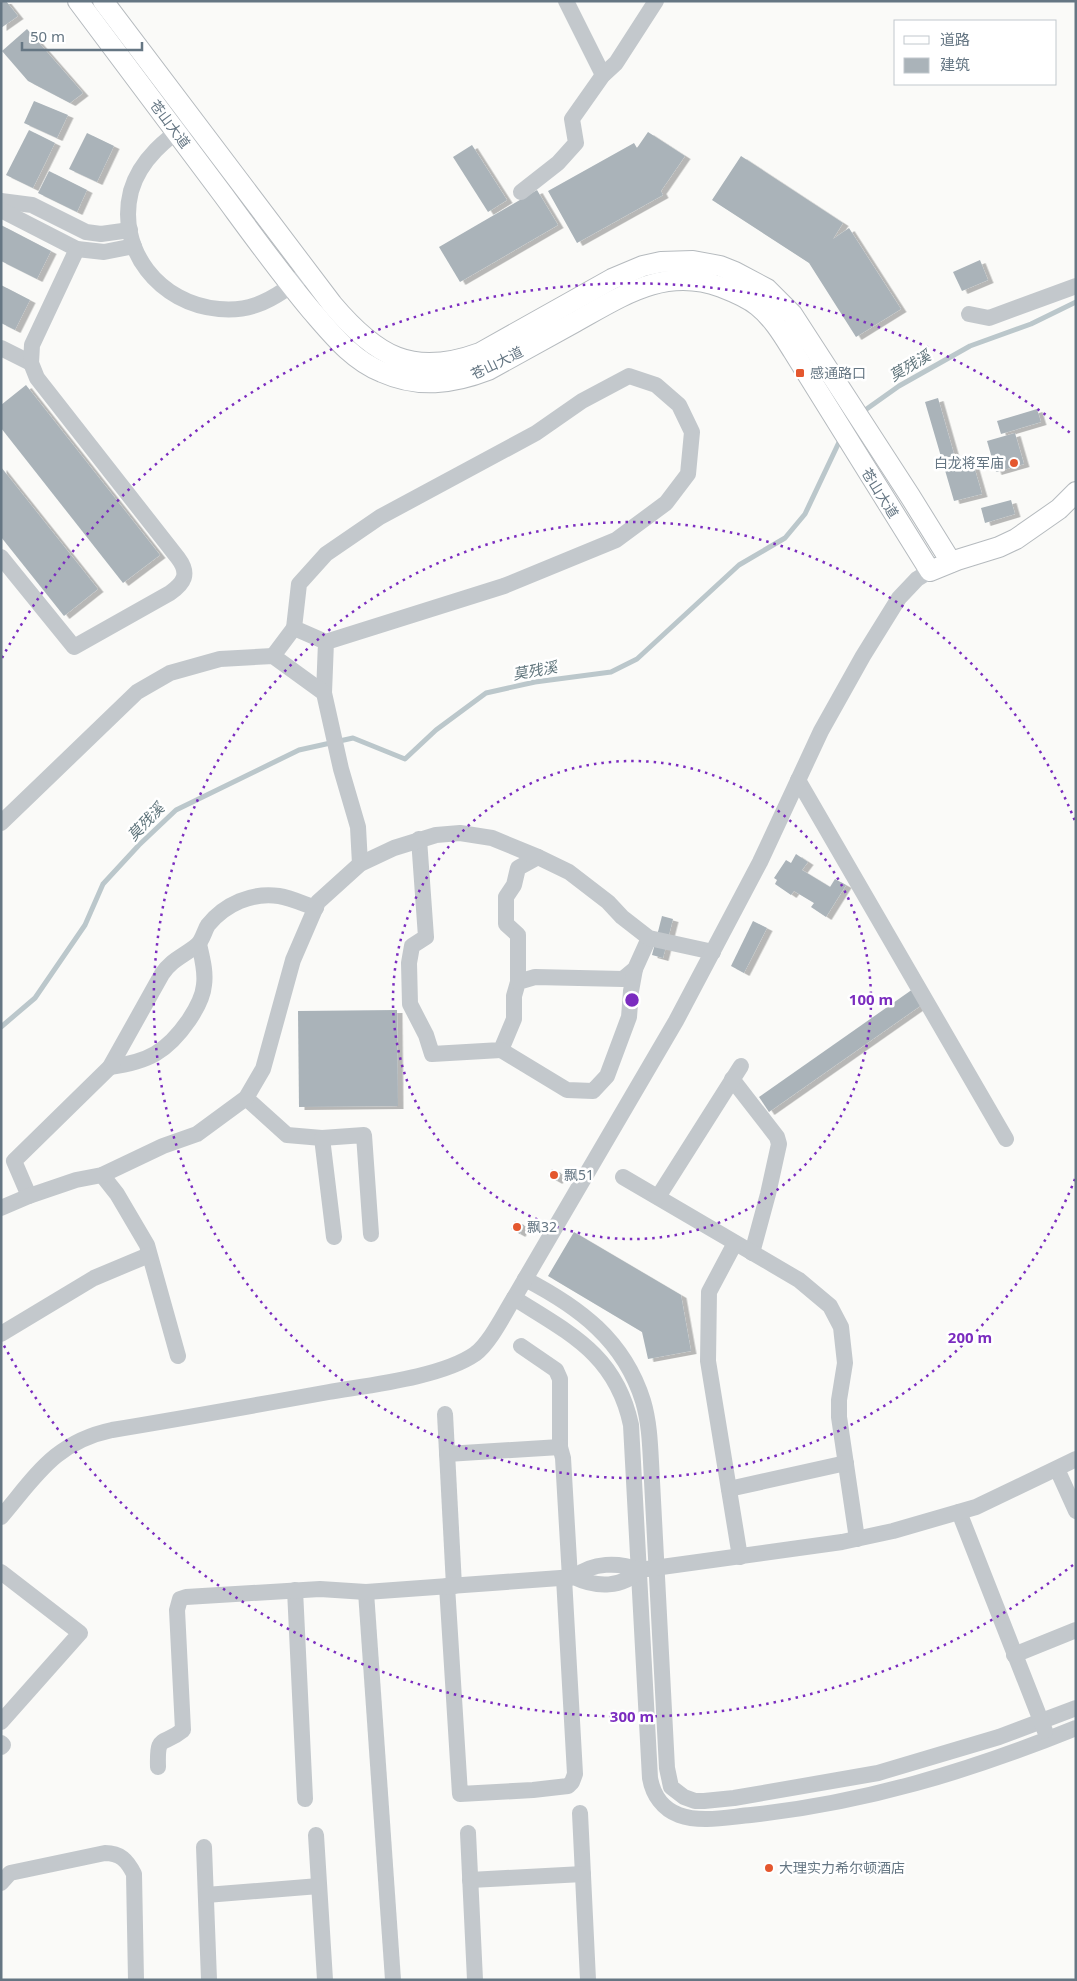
<svg xmlns="http://www.w3.org/2000/svg" width="1077" height="1981" viewBox="0 0 1077 1981" font-family="'Noto Sans','Noto Sans SC',sans-serif">
<style>
.lines{fill:none;stroke-linecap:round;stroke-linejoin:round}
.stream{stroke:#bbc7cb;stroke-width:5}
.building{fill:#aab3b9;filter:url(#shadow)}
.major-casing{stroke:#b5babe;stroke-width:22}
.minor{stroke:#c3c8cc;stroke-width:16}
.major{stroke:#fff;stroke-width:20}
.ring{fill:none;stroke:#7b2cbf;stroke-width:2.5;stroke-dasharray:2.5 5}
.poi-dot{fill:#e4572e;stroke:#fff;stroke-width:2}
.labels{text-anchor:middle;stroke-width:5;stroke-linejoin:round;paint-order:stroke}
.street-label{font-size:14px;fill:#657683;stroke:#fff}
.poi-label{font-size:14px;fill:#657683;stroke:#fff;text-anchor:start}
.water-label{font-size:15px;font-style:italic;fill:#60757c;stroke:#fff}
.centre{fill:#7b2cbf;stroke:#fff;stroke-width:2.5}
.ring-label{font-size:15px;text-anchor:middle;font-weight:bold;fill:#7b2cbf;stroke:#fff;stroke-width:5;stroke-linejoin:round;paint-order:stroke}
</style>
<defs>
<filter id="shadow"><feDropShadow dx="5.5" dy="3" stdDeviation="0" flood-color="#0004"/></filter>
</defs>
<rect width="100%" height="100%" fill="#fafaf8"/>
<g class="lines">
<g class="stream">
<path d="M861,413L899,386L970,346L1031,324L1076,302"/>
<path d="M1,1027L35,998L85,925L103,884L139,845L176,810L299,750L353,738L405,759L436,730L486,693L535,682L611,672L637,659L739,565L785,538L805,514L841,438"/>
</g>
</g>
<g class="building">
<path d="M1,1H6L18,16L1,28Z"/>
<path d="M27,29L83,93L70,103L28,81L2,51Z"/>
<path d="M34,101L68,115L57,138L24,123Z"/>
<path d="M29,130L55,143L33,188L6,175Z"/>
<path d="M648,132L685,156L661,191L663,195L577,243L548,191L634,143L637,148Z"/>
<path d="M87,133L114,146L97,182L69,169Z"/>
<path d="M472,145L507,200L488,212L453,157Z"/>
<path d="M741,156L843,223L833,239L849,228L901,309L856,337L809,263L712,200Z"/>
<path d="M49,171L87,190L77,212L38,193Z"/>
<path d="M537,190L558,225L460,282L439,247Z"/>
<path d="M1,225L51,251L37,279L1,261Z"/>
<path d="M980,260L988,280L962,291L953,272Z"/>
<path d="M1,285L30,300L15,330L1,323Z"/>
<path d="M26,385L160,555L123,583L1,428V405Z"/>
<path d="M938,398L958,468L973,463L982,494L954,501L925,402Z"/>
<path d="M1037,409L1041,422L1001,434L997,421Z"/>
<path d="M1015,433L1024,464L996,472L987,441Z"/>
<path d="M1,467L98,589L64,616L1,537Z"/>
<path d="M1011,500L1015,514L985,523L981,508Z"/>
<path d="M796,854L808,862L802,870L830,887L835,879L846,885L826,917L811,907L814,903L794,891L791,895L775,884L777,880L774,878L786,860L791,863Z"/>
<path d="M662,916L673,919L663,958L652,955Z"/>
<path d="M753,921L767,928L744,973L731,966Z"/>
<path d="M913,989L923,1004L769,1112L759,1097Z"/>
<path d="M397,1010L398,1106L299,1107L298,1011Z"/>
<path d="M552,1169L561,1173L557,1181L548,1176Z"/>
<path d="M515,1221L524,1225L520,1234L511,1229Z"/>
<path d="M574,1232L681,1295L691,1351L648,1359L642,1332L548,1276Z"/>
</g>
<g class="lines">
<defs>
<g id="major">
<path d="M78,1C127,66 175,131 224,196C252,234 280,273 311,310C332,334 352,360 382,372C418,388 452,384 488,370C517,354 546,338 575,322C622,296 665,266 721,287C734,292 747,297 758,306C773,318 783,335 793,351L930,571L957,560L999,547L1016,539L1059,509L1076,492"/>
<path d="M103,1L332,304C376,356 412,378 480,353L612,279L643,266L661,262L693,261L720,266L735,272L767,289L792,314L910,496L951,562"/>
</g>
</defs>
<use href="#major" class="major-casing"/>
<g class="minor">
<path d="M566,1L603,75"/>
<path d="M193,120C167,138 140,159 131,191C116,250 160,304 219,309C231,310 245,309 256,305C276,298 292,285 308,272"/>
<path d="M521,192L558,163L576,143L572,119L603,75L616,63L656,1"/>
<path d="M1,201L32,205L86,232L101,234L130,230"/>
<path d="M1,210L77,249L104,252L134,246"/>
<path d="M969,314L989,318L1076,286"/>
<path d="M1,348L31,363"/>
<path d="M1,557L74,647L170,593C184,583 190,574 178,558L37,378L31,363L32,345L77,249"/>
<path d="M273,656L294,628"/>
<path d="M324,693L326,642L504,586L616,540L666,503L688,474L692,432L679,405L656,385L629,376L582,401L536,433L380,517L326,554L299,584L294,628L326,642"/>
<path d="M798,780L1006,1139"/>
<path d="M1,823L137,692L170,673L220,659L273,656L324,693L341,769L358,827L360,864"/>
<path d="M419,839L426,937L412,946L409,963L410,1004L426,1035L432,1054L501,1050L514,1019V996L518,982L535,977L623,979L635,969L649,938"/>
<path d="M518,982V935L506,924V897L514,885L518,868L538,857"/>
<path d="M501,1050L567,1090L593,1091L607,1076L629,1017L631,991L635,969"/>
<path d="M110,1067C148,1062 167,1052 189,1020C195,1011 203,997 204,985C206,971 202,958 199,944"/>
<path d="M732,1079L777,1137L779,1144L768,1194L752,1253"/>
<path d="M246,1098L287,1135L322,1138L334,1237"/>
<path d="M322,1138L364,1135L371,1234"/>
<path d="M102,1175L117,1194L147,1245L178,1356"/>
<path d="M623,1177L799,1280L830,1306L841,1327L845,1363L839,1400V1417L857,1539"/>
<path d="M29,1196L14,1161L110,1067L162,974C172,959 184,956 197,945C203,940 204,931 208,925C225,904 252,892 279,896C291,898 304,904 316,908"/>
<path d="M658,1197L741,1066"/>
<path d="M1,1208L29,1196L76,1180L102,1175L163,1146L197,1134L246,1098L263,1069L293,960L318,902L360,864L394,848L436,835L460,833L492,838L538,857L569,872L608,902L622,917L649,938L713,952"/>
<path d="M735,1243L709,1292L708,1361L740,1557"/>
<path d="M525,1279C579,1307 624,1340 643,1401C649,1421 650,1442 651,1462L667,1768L671,1787L684,1797L695,1801H704L734,1798L878,1773L999,1737L1076,1708"/>
<path d="M514,1298C569,1333 616,1354 631,1425L650,1778C653,1795 663,1809 679,1815C701,1823 728,1817 751,1815C864,1803 970,1771 1076,1728"/>
<path d="M1,1334L94,1278L149,1255"/>
<path d="M521,1346L556,1370L560,1379V1447L563,1458L570,1578"/>
<path d="M445,1414L454,1586"/>
<path d="M447,1454L560,1447"/>
<path d="M1057,1469L1076,1511"/>
<path d="M729,1489L846,1463"/>
<path d="M959,1512L1045,1731"/>
<path d="M1,1517C36,1476 55,1442 112,1430C185,1418 257,1405 329,1392C370,1385 442,1377 475,1354C490,1343 504,1314 514,1298L676,1021L760,862L821,731L863,656L899,598L917,579L930,571"/>
<path d="M647,1569L842,1542L893,1531L976,1507L1076,1459"/>
<path d="M1,1572L80,1633L1,1722"/>
<path d="M447,1586L460,1794L533,1790L568,1786L572,1782L575,1774L564,1578"/>
<path d="M295,1590L305,1799"/>
<path d="M366,1592L393,1980"/>
<path d="M1014,1655L1076,1630"/>
<path d="M1,1743L3,1745L1,1747"/>
<path d="M158,1767C157,1733 162,1747 183,1730L177,1610L180,1599L186,1597L320,1589L366,1592L574,1577C593,1562 618,1562 640,1570C622,1588 597,1588 574,1577"/>
<path d="M580,1813L588,1980"/>
<path d="M468,1833L475,1980"/>
<path d="M316,1835L325,1980"/>
<path d="M204,1847L209,1980"/>
<path d="M470,1880L583,1874"/>
<path d="M1,1883L10,1873L105,1853C120,1853 127,1860 134,1874L136,1980"/>
<path d="M206,1895L319,1886"/>
</g>
<use href="#major" class="major"/>
</g>
<g class="ring">
<circle cx="632" cy="1000" r="239"/>
<path d="M1075 1179A478 478 0 1 1 1075 821"/>
<path d="M1073 1565A717 717 0 0 1 2 1342M2 658A717 717 0 0 1 1073 435"/>
</g>
<g class="poi-dot">
<rect x="795" y="368" width="10" height="10" rx="2.5"/>
<circle cx="1014" cy="463" r="5"/>
<circle cx="554" cy="1175" r="5"/>
<circle cx="517" cy="1227" r="5"/>
<circle cx="769" cy="1868" r="5"/>
</g>
<g class="labels">
<g class="street-label">
<text transform="translate(170 124) rotate(53)" y="5">苍山大道</text>
<text transform="translate(497 363) rotate(-26)" y="5">苍山大道</text>
<text transform="translate(880 493) rotate(58)" y="5">苍山大道</text>
</g>
<g class="poi-label">
<text x="810" y="378">感通路口</text>
<text x="1004" y="468" text-anchor="end">白龙将军庙</text>
<text x="564" y="1180">飘51</text>
<text x="527" y="1232">飘32</text>
<text x="779" y="1873">大理实力希尔顿酒店</text>
</g>
<g class="water-label">
<text transform="translate(910 366) rotate(-31)" y="5">莫残溪</text>
<text transform="translate(535 671) rotate(-10)" y="5">莫残溪</text>
<text transform="translate(146 822) rotate(-46)" y="5">莫残溪</text>
</g>
</g>
<circle cx="632" cy="1000" r="8" class="centre"/>
<g class="ring-label">
<text x="871" y="1005">100 m</text>
<text x="970" y="1343">200 m</text>
<text x="632" y="1722">300 m</text>
</g>
<rect width="1077" height="1981" fill="none" stroke="#657683" stroke-width="5"/>
<rect x="894" y="20" width="162" height="65" fill="#ffffff" stroke="#c1c8cd"/>
<rect x="904" y="36" width="25" height="8" fill="#ffffff" stroke="#c1c8cd"/>
<text x="940" y="45" font-size="15" fill="#657683">道路</text>
<rect x="904" y="58" width="25" height="15" fill="#aab3b9" stroke="#c1c8cd"/>
<text x="940" y="70" font-size="15" fill="#657683">建筑</text>
<path d="M22 42v8h120v-8" fill="none" stroke="#657683" stroke-width="2.5"/>
<text x="30" y="42" font-size="15" fill="#657683" stroke="#ffffff" stroke-width="4" paint-order="stroke">50 m</text>
</svg>
